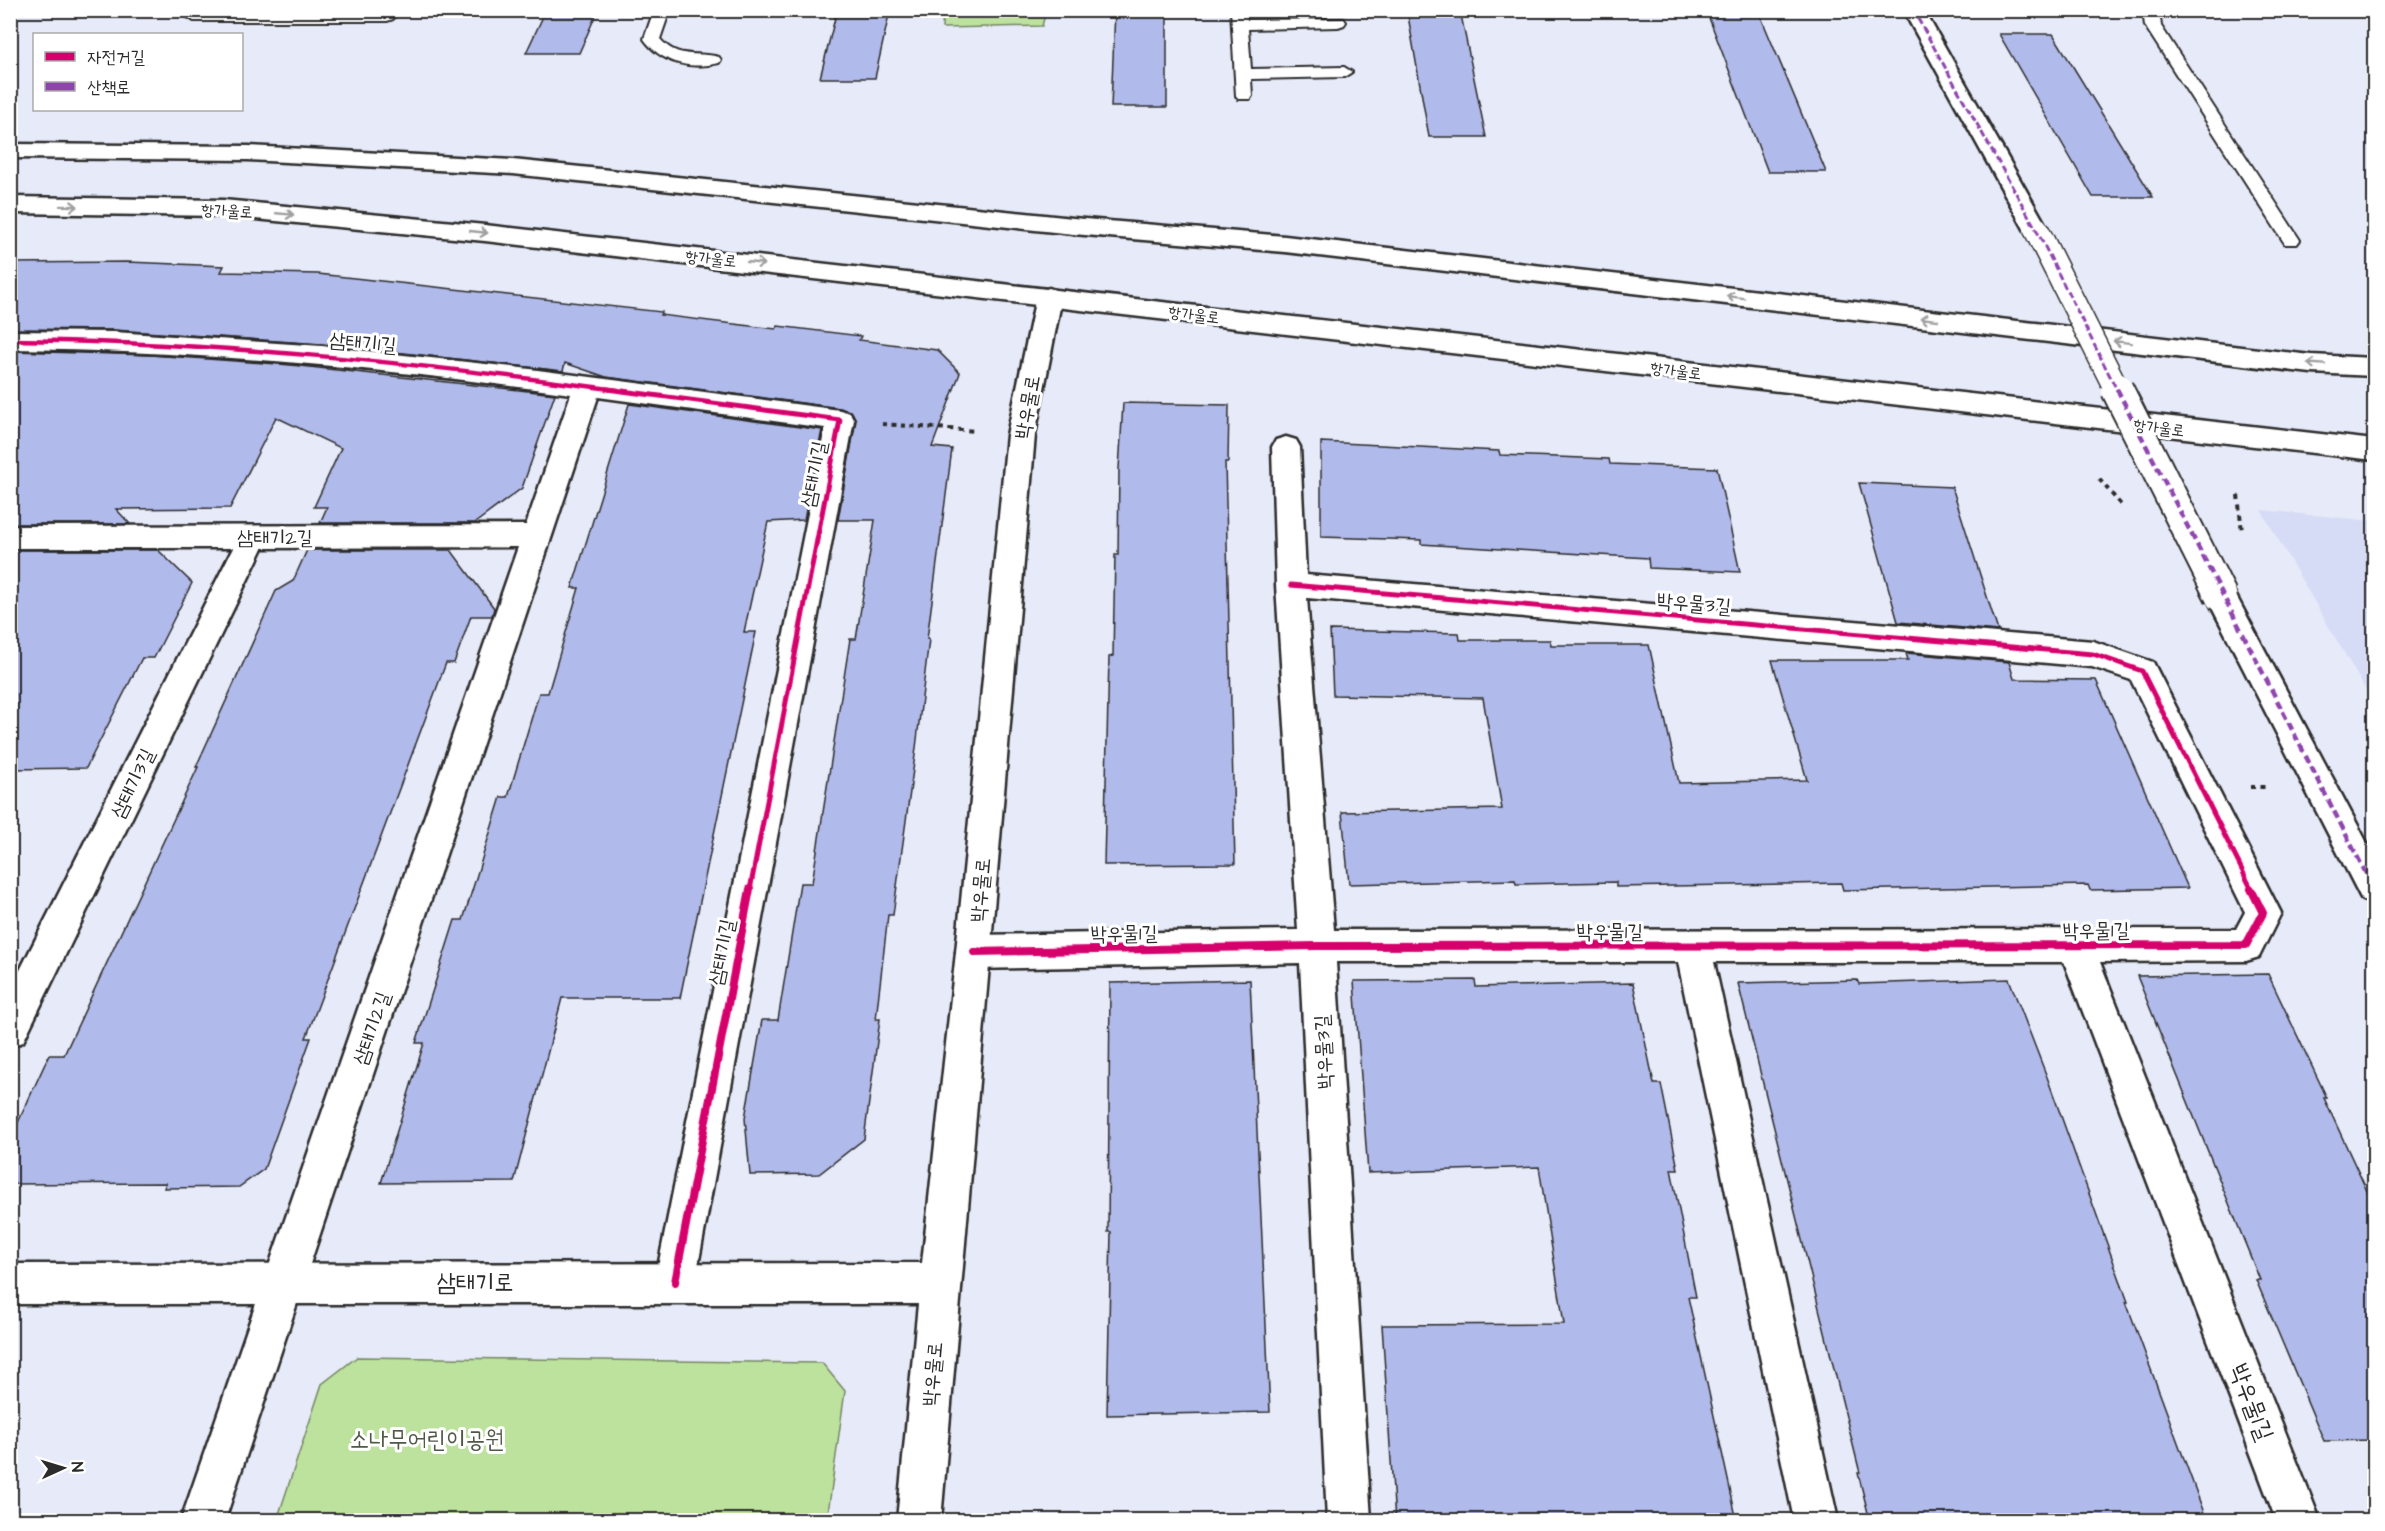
<svg xmlns="http://www.w3.org/2000/svg" width="2385" height="1531" viewBox="0 0 2385 1531" font-family="'Architects Daughter','Poor Story',sans-serif">
<style>
.built{fill:#d6dcf5}
.green{fill:#bde29d;stroke:#748664;stroke-width:1.5}
.building{fill:#b0baeb;stroke:#2b2b2b;stroke-width:1.5}
.lines{fill:none;stroke-linecap:round;stroke-linejoin:round}
.service-casing{stroke:#2b2b2b;stroke-width:4}
.pedestrian-casing{stroke:#2b2b2b;stroke-width:5}
.minor-casing{stroke:#2b2b2b;stroke-width:5}
.tertiary-casing{stroke:#2b2b2b;stroke-width:5}
.secondary-casing{stroke:#2b2b2b;stroke-width:5}
.path{stroke:#2b2b2b;stroke-width:4;stroke-dasharray:5 4.5;stroke-linecap:butt}
.service{fill:#fff;fill-rule:evenodd}
.pedestrian{fill:#fff;fill-rule:evenodd}
.minor{fill:#fff;fill-rule:evenodd}
.tertiary{fill:#fff;fill-rule:evenodd}
.secondary{fill:#fff;fill-rule:evenodd}
.pedestrian-bridge-far1-casing{stroke:#2b2b2b;stroke-width:27;stroke-linecap:butt}
.pedestrian-bridge-casing{stroke:#2b2b2b;stroke-width:35;stroke-linecap:butt}
.pedestrian-bridge-far1{stroke:#fff;stroke-width:24}
.pedestrian-bridge{stroke:#fff;stroke-width:31}
.quiet-far1{stroke:#8e44ad;stroke-width:3;stroke-dasharray:7 3;stroke-linecap:butt}
.quiet{stroke:#8e44ad;stroke-width:4.5;stroke-dasharray:8 4.5;stroke-linecap:butt}
.cycleway-far2-casing{stroke:#fff;stroke-width:8}
.cycleway-far1-casing{stroke:#fff;stroke-width:9}
.cycleway-casing{stroke:#fff;stroke-width:11}
.cycleway-far2{stroke:#d6006c;stroke-width:4.5}
.cycleway-far1{stroke:#d6006c;stroke-width:5}
.cycleway{stroke:#d6006c;stroke-width:8}
.oneway{stroke:#a0a0a0}
.labels{text-anchor:middle;stroke-width:6;stroke-linejoin:round;paint-order:stroke}
.far-street-label{font-size:16px;fill:#2b2b2b;stroke:#fff}
.street-label{font-size:20px;fill:#2b2b2b;stroke:#fff}
.near-street-label{font-size:24px;fill:#2b2b2b;stroke:#fff}
.near-park-label{font-size:24px;fill:#505948;stroke:#fff}
</style>
<rect width="100%" height="100%" fill="#e7eaf9"/>
<filter id="ink" filterUnits="userSpaceOnUse"><feTurbulence type="fractalNoise" baseFrequency=".0167" numOctaves="2"/><feDisplacementMap in="SourceGraphic" scale="12" xChannelSelector="R" yChannelSelector="G"/><feConvolveMatrix kernelMatrix="1 2 1 2 8 2 1 2 1" color-interpolation-filters="sRGB"/></filter>
<g filter="url(#ink)">
<path class="built" d="M2261,510L2374,521V704Z"/>
<g class="green">
<path d="M943,11V10L1046,11L1042,26L942,28Z"/>
<path d="M357,1357L822,1363L845,1391L827,1520H277L322,1384Z"/>
</g>
<g class="building">
<path d="M546,10H598L579,53H526Z"/>
<path d="M837,10H890L875,78H820Z"/>
<path d="M1115,10H1167V107H1111Z"/>
<path d="M1407,10H1460L1486,137H1429Z"/>
<path d="M1706,10H1758L1826,172H1768Z"/>
<path d="M1999,34H2053L2153,197H2093Z"/>
<path d="M127,262L224,266L221,272L318,274L662,312L660,315L776,329L778,326L861,336L859,340L937,350L960,373L932,447L952,449L927,639H929L916,748L893,915H888L876,1019H880L864,1139L819,1174L750,1175L745,1118L762,1020H778L800,883H812L850,639H856L875,520H838L856,420L852,412L840,408L606,377L565,363L563,371L322,344L114,330L10,329V263Z"/>
<path d="M10,351L151,355L291,365L555,394L522,488L475,523H320L327,507H314L341,448L276,417L230,508L116,509L130,524H10Z"/>
<path d="M1123,403L1229,405L1228,462H1225L1235,864L1104,865L1109,657L1113,656L1115,555H1118L1119,469Z"/>
<path d="M629,404L822,430L804,520L768,522L744,632H756L680,998H562L514,1182L381,1183L424,1043H416L455,920H463L501,797H508L539,693H548L579,588H572Z"/>
<path d="M1321,442L1499,451L1500,455L1609,459L1610,464L1717,468L1740,572L1649,568L1648,558L1421,544V540L1321,537Z"/>
<path d="M1859,483L1952,487L1998,631L1898,622Z"/>
<path d="M10,550H158L192,583L154,658H142L86,768L10,769Z"/>
<path d="M307,550H451L494,608L492,616H471L454,663H446L306,1038H311L264,1169L239,1187L164,1188L166,1183L10,1184V1140L49,1055H64L198,767H196L276,591L293,581Z"/>
<path d="M1330,630L1459,633L1460,640H1550L1551,645H1649L1679,783L1807,780L1772,660H1908L1906,653L2009,662L2014,679L2096,680L2188,888L2090,890L2088,885L1843,890L1841,883L1616,887V882L1516,884L1515,880L1349,884L1342,812L1502,809L1483,698L1333,695Z"/>
<path d="M2268,974L2327,1098H2324L2374,1206V1440L2324,1441L2256,1280H2260L2137,976Z"/>
<path d="M2009,979L2047,1077L2128,1302H2126L2207,1521H1870L1858,1473H1860L1738,983L1857,980L1859,984Z"/>
<path d="M1250,980L1270,1412L1107,1415L1111,1232H1108L1110,983Z"/>
<path d="M1475,980L1476,987L1633,983L1654,1084H1661L1678,1169H1671L1696,1297H1688L1737,1521H1395L1382,1325L1564,1324L1539,1167L1368,1173L1354,981Z"/>
</g>
<g class="lines">
<defs>
<g id="service">
<path d="M398,10L393,19L387,21H194L186,16L194,11Z"/>
<path d="M654,10H670L660,39C678,60 695,51 719,57L721,60L719,63C690,70 661,63 644,39Z"/>
<path d="M1231,10H1247V20L1344,19L1346,22L1344,25L1338,27L1248,29L1251,69L1344,67L1352,72L1344,77L1251,79L1252,96L1250,99H1238L1236,96Z"/>
<path d="M2143,10H2159L2161,26L2300,240L2297,244H2285L2145,26Z"/>
</g>
<g id="pedestrian">
<path d="M1903,10H1924L2048,229L2045,235L2036,237L2027,235L2024,229Z"/>
<path d="M2221,584L2232,588L2374,856V904L2362,900L2206,596L2210,588Z"/>
</g>
<g id="minor">
<path d="M10,331L114,332L322,346L530,369L840,410L850,413L854,420L695,1282L689,1296L675,1302L661,1296L655,1282L825,428L598,397L225,1520H181L518,547L263,548L23,1042L10,1047V990L233,548H10V526L526,525L571,394C385,368 199,351 10,349Z"/>
<path d="M1286,437L1296,440L1300,447L1306,575L2093,641L2153,662L2281,913L2259,957L2246,961L2100,962L2320,1520H2276L2064,962H1714L1838,1520H1794L1678,962H1336L1371,1520H1327L1300,963L974,969L961,964L956,952L961,940L974,935L1298,930L1276,585L1272,447L1276,440ZM1307,598L2092,667L2131,680L2245,912L2236,929L1334,930Z"/>
</g>
<path id="tertiary" d="M1049,288L1058,291L1062,297L1035,435L941,1520H897L918,1304H10V1264L922,1263L956,952L1007,435L1036,297L1040,291Z"/>
<g id="secondary">
<path d="M10,144L248,146L513,160L1073,218L1285,236L2311,355L2374,358V376L2311,373L1285,252L1073,234L513,174L248,160L10,158Z"/>
<path d="M10,197L223,200L485,225L2374,440V460L485,241L223,216L10,213Z"/>
</g>
</defs>
<use href="#service" class="service-casing"/>
<use href="#pedestrian" class="pedestrian-casing"/>
<use href="#minor" class="minor-casing"/>
<use href="#tertiary" class="tertiary-casing"/>
<use href="#secondary" class="secondary-casing"/>
<g class="path">
<path d="M882,424L976,431"/>
<path d="M2099,479L2122,506"/>
<path d="M2238,495L2242,532"/>
<path d="M2250,787H2269"/>
</g>
<use href="#service" class="service"/>
<use href="#pedestrian" class="pedestrian"/>
<use href="#minor" class="minor"/>
<use href="#tertiary" class="tertiary"/>
<use href="#secondary" class="secondary"/>
<defs>
<path id="pedestrian-bridge-far1" d="M2036,229L2117,390"/>
<path id="pedestrian-bridge" d="M2117,389L2221,596"/>
</defs>
<use href="#pedestrian-bridge-far1" class="pedestrian-bridge-far1-casing"/>
<use href="#pedestrian-bridge" class="pedestrian-bridge-casing"/>
<use href="#pedestrian-bridge-far1" class="pedestrian-bridge-far1"/>
<use href="#pedestrian-bridge" class="pedestrian-bridge"/>
<path class="quiet-far1" d="M1913,10L2036,229L2117,390"/>
<path class="quiet" d="M2117,389L2374,889"/>
<defs>
<path id="cycleway-far2" d="M10,340C214,342 416,363 618,390"/>
<g id="cycleway-far1">
<path d="M607,389L840,420L750,890"/>
<path d="M1291,585L2093,654L2142,671L2252,890"/>
</g>
<g id="cycleway">
<path d="M974,952L1317,946L2246,945L2263,913L2251,889"/>
<path d="M675,1282L750,889"/>
</g>
</defs>
<use href="#cycleway-far2" class="cycleway-far2-casing"/>
<use href="#cycleway-far1" class="cycleway-far1-casing"/>
<use href="#cycleway" class="cycleway-casing"/>
<use href="#cycleway-far2" class="cycleway-far2"/>
<use href="#cycleway-far1" class="cycleway-far1"/>
<use href="#cycleway" class="cycleway"/>
</g>
<defs><path id="oneway-shaft" d="M-6 0H5M1.5-3L5.5 0L1.5 3" fill="none" stroke-width="1.6" stroke-linecap="round" stroke-linejoin="round" transform="scale(1.5)"/></defs>
<g class="oneway">
<use href="#oneway-shaft" transform="translate(69 206) rotate(1)"/>
<use href="#oneway-shaft" transform="translate(285 214) rotate(5)"/>
<use href="#oneway-shaft" transform="translate(479 232) rotate(6)"/>
<use href="#oneway-shaft" transform="translate(756 263) rotate(6)"/>
<use href="#oneway-shaft" transform="translate(1735 297) rotate(-173)"/>
<use href="#oneway-shaft" transform="translate(1929 319) rotate(-173)"/>
<use href="#oneway-shaft" transform="translate(2122 342) rotate(-173)"/>
<use href="#oneway-shaft" transform="translate(2316 364) rotate(-176)"/>
</g>
</g>
<g class="labels">
<g class="far-street-label">
<text transform="translate(227 210) rotate(3)" y="6">항가울로</text>
<text transform="translate(711 258) rotate(6)" y="6">항가울로</text>
<text transform="translate(1194 314) rotate(7)" y="6">항가울로</text>
<text transform="translate(1676 370) rotate(7)" y="6">항가울로</text>
<text transform="translate(2159 427) rotate(7)" y="6">항가울로</text>
</g>
<g class="street-label">
<text transform="translate(363 342) rotate(5)" y="7">삼태기1길</text>
<text transform="translate(1027 407) rotate(-80)" y="7">박우물로</text>
<text transform="translate(813 474) rotate(-79)" y="7">삼태기1길</text>
<text x="275" y="544">삼태기2길</text>
<text transform="translate(1694 603) rotate(5)" y="7">박우물3길</text>
<text transform="translate(132 783) rotate(-64)" y="7">삼태기3길</text>
<text transform="translate(980 890) rotate(-85)" y="7">박우물로</text>
<text transform="translate(2096 930) rotate(-1)" y="7">박우물1길</text>
<text x="1610" y="938">박우물1길</text>
<text transform="translate(1124 933) rotate(-1)" y="7">박우물1길</text>
<text transform="translate(721 952) rotate(-79)" y="7">삼태기1길</text>
<text transform="translate(371 1028) rotate(-71)" y="7">삼태기2길</text>
<text transform="translate(1323 1052) rotate(-93)" y="7">박우물3길</text>
<text transform="translate(932 1374) rotate(-85)" y="7">박우물로</text>
</g>
<g class="near-street-label">
<text x="475" y="1290">삼태기로</text>
<text transform="translate(2252 1402) rotate(69)" y="8">박우물1길</text>
</g>
<g class="near-park-label">
<text x="427" y="1447">소나무어린이공원</text>
</g>
</g>
<rect width="2385" height="1531" fill="none" stroke="#fff" stroke-width="36"/>
<rect x="18" y="18" width="2349" height="1495" fill="none" stroke="#2b2b2b" stroke-width="2" filter="url(#ink)"/>
<rect x="33" y="33" width="210" height="78" fill="#ffffff" stroke="#aaaaaa" stroke-width="1.5"/>
<rect x="45" y="52" width="30" height="9" fill="#d6006c" stroke="#aaaaaa" stroke-width="1.5"/>
<text x="87" y="63" font-size="18" fill="#2b2b2b">자전거길</text>
<rect x="45" y="82" width="30" height="9" fill="#8e44ad" stroke="#aaaaaa" stroke-width="1.5"/>
<text x="87" y="93" font-size="18" fill="#2b2b2b">산책로</text>
<g transform="translate(63 1468) rotate(86)" stroke="#ffffff" stroke-width="4.5" paint-order="stroke">
<path d="M0-4.5L10 22L0 15L-10 22Z" fill="#2b2b2b"/>
<text y="-9" font-size="16" font-weight="bold" text-anchor="middle" fill="#2b2b2b">N</text>
</g>
</svg>
